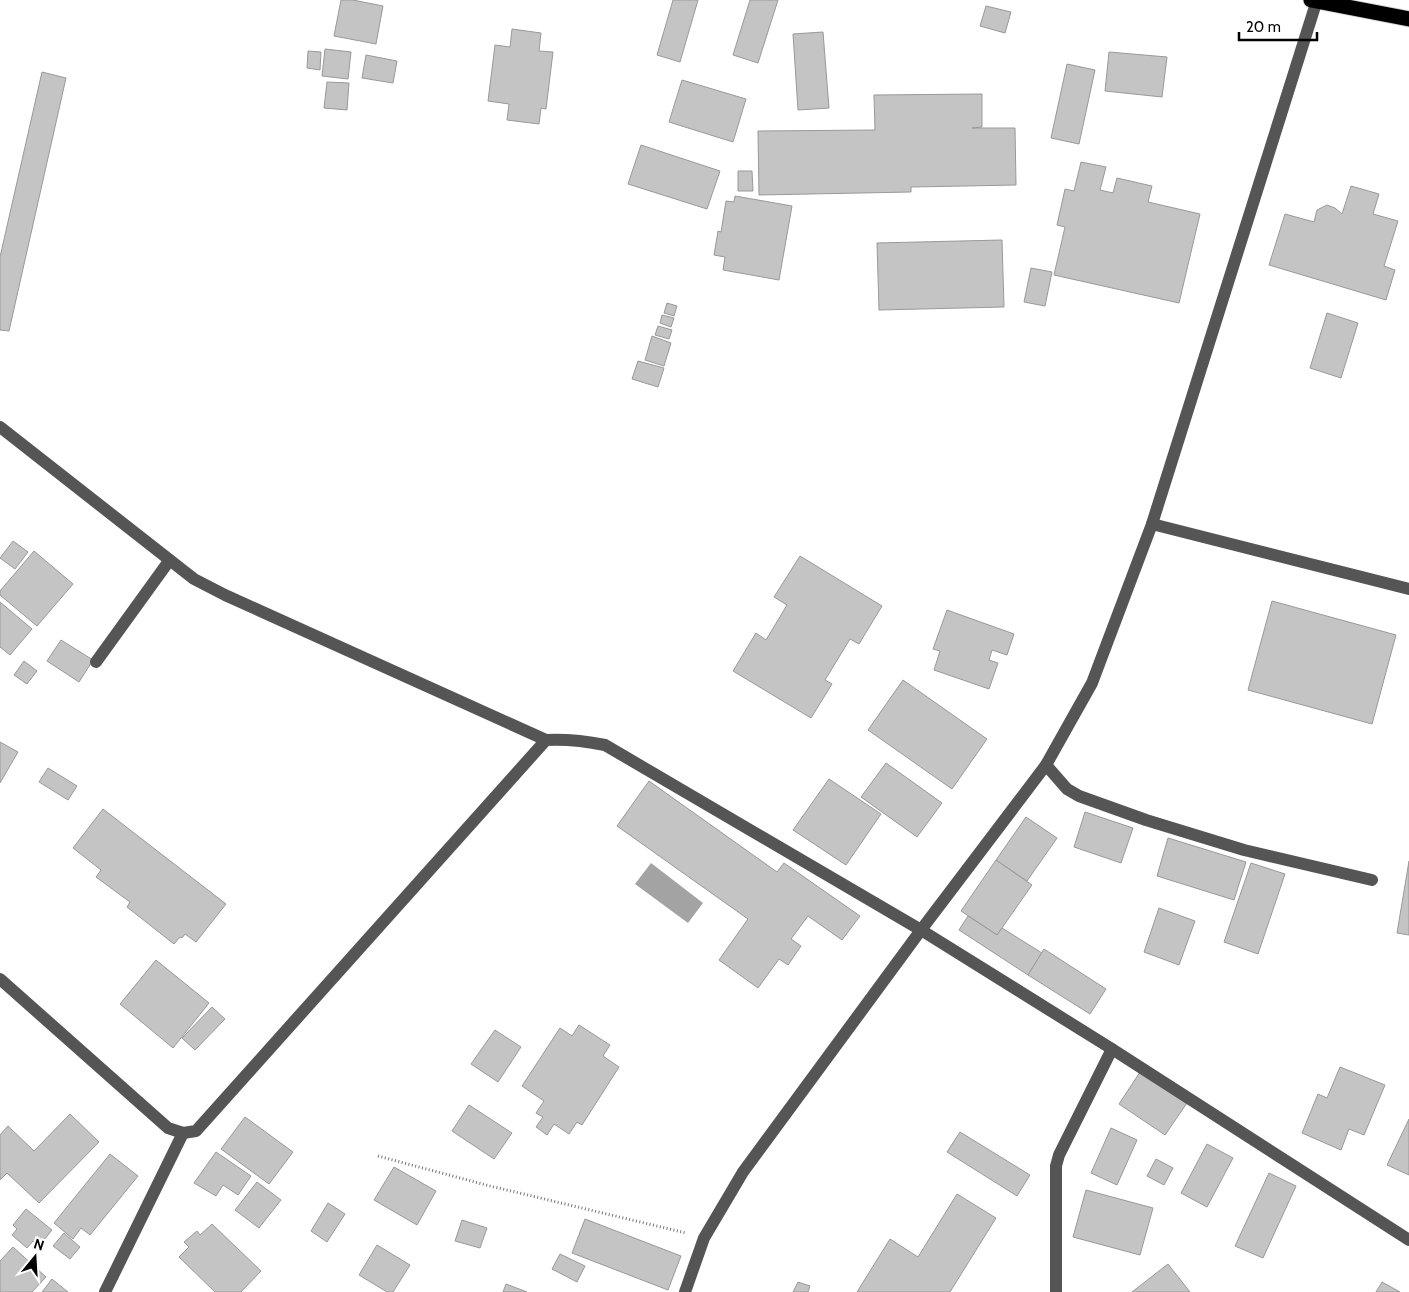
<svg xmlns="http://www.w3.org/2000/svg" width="1409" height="1292" viewBox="0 0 1409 1292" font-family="Cabin,sans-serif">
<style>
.water{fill:#a3a3a3}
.building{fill:#c4c4c4;stroke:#999}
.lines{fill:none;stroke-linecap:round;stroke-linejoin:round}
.highway-casing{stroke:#dbdbdb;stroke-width:17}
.path{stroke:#777;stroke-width:3;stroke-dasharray:1 2.5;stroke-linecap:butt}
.minor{stroke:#555;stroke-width:12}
.highway{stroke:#000;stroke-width:15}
</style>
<rect width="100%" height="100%" fill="#fff"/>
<path class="water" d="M651,863L703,903L688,923L635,884Z"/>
<g class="building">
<path d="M341,0H353L383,6L376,44L334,36Z"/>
<path d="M673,0H698L680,62L657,55Z"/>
<path d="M750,0H778L758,63L733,55Z"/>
<path d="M986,6L1011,12L1005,33L980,26Z"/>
<path d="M512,29L541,33L539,51L553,52L546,109L541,108L539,124L507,120L509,104L488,101L495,45L510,47Z"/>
<path d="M823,32L829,108L798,110L793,34Z"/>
<path d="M325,49L351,52L348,79L322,76Z"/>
<path d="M308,51L321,52L320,70L307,68Z"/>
<path d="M1109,52L1167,57L1162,97L1105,91Z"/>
<path d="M366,55L397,61L393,83L362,78Z"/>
<path d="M1067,64L1095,70L1079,144L1051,138Z"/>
<path d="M42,72L66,78L9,331L0,330V257Z"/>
<path d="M682,80L746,99L733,142L669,122Z"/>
<path d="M327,82L349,83L347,110L324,108Z"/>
<path d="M982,94V127L972,128H1015L1016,185L911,187V192L759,195L758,131L875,130L874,95Z"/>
<path d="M641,145L720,171L707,209L628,184Z"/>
<path d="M1081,162L1106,167L1100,190L1113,193L1117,178L1152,186L1148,202L1200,214L1179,303L1054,275L1065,227L1057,225L1065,189L1074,191Z"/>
<path d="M738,171H752L753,191H738Z"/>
<path d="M1351,186L1379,194L1373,214L1398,221L1384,266L1395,270L1386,300L1269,265L1285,214L1314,222L1317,210L1327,205L1335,208L1342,214Z"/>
<path d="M735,196L792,206L779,280L723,270L725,257L714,255L718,231L721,232L726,201L734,202Z"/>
<path d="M1002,240L1004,307L879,310L877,243Z"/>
<path d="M1031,268L1052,272L1045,306L1024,302Z"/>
<path d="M667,303L677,306L674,316L664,313Z"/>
<path d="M1327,313L1358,323L1341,378L1310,368Z"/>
<path d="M662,315L674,318L671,327L660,323Z"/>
<path d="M658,326L672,330L669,339L655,335Z"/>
<path d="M652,336L671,343L664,366L645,360Z"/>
<path d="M638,361L664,368L658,387L632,379Z"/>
<path d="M13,541L28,552L15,569L0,558Z"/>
<path d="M34,551L73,584L37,626L0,595V591Z"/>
<path d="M800,556L882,606L859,644L850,639L825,680L832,684L811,718L733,671L756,633L766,640L787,605L774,597Z"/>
<path d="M1272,601L1396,635L1372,724L1248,690Z"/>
<path d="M0,602L32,629L10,655L0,647Z"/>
<path d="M947,610L1014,634L1007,655L992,650L989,660L998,663L989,689L934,670L940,651L933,649Z"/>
<path d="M61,640L93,660L79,682L47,661Z"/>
<path d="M24,661L37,671L27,684L14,675Z"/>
<path d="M903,680L987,739L952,789L868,730Z"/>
<path d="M0,742L18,752L0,783Z"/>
<path d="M886,763L942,803L917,837L861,797Z"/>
<path d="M48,768L77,786L68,800L39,782Z"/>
<path d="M829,779L881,814L846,865L793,830Z"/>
<path d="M649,781L777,872L784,863L860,916L842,940L808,916L791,939L801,946L788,965L779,959L758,988L719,960L748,919L617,826Z"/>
<path d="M103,809L226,904L196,942L185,934L182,938L180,937L174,944L127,907L130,902L96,877L101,870L73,848Z"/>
<path d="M1085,812L1133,828L1121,863L1074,847Z"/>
<path d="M1026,817L1057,838L1027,881L996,860Z"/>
<path d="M1168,838L1246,862L1234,900L1157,876Z"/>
<path d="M996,860L1032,885L997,935L961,911Z"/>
<path d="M1409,861V935L1397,933Z"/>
<path d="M1251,863L1285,874L1258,954L1224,942Z"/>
<path d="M1159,908L1195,921L1179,965L1144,952Z"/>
<path d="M968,916L997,935L1002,928L1042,953L1028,975L959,930Z"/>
<path d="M1044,949L1106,989L1090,1014L1028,975Z"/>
<path d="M156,960L209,1003L173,1048L120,1004Z"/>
<path d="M212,1007L225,1019L195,1050L182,1038Z"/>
<path d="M579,1025L610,1045L603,1056L619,1067L582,1125L577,1122L569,1134L554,1124L547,1135L536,1127L543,1117L536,1113L544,1101L522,1086L560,1028L572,1036Z"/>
<path d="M495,1030L521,1047L498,1082L471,1064Z"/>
<path d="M1340,1067L1385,1085L1364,1135L1349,1129L1341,1150L1302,1133L1318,1094L1327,1098Z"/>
<path d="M1140,1072L1187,1103L1165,1135L1119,1104Z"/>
<path d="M469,1105L512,1133L494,1159L452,1131Z"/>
<path d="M70,1114L99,1142L39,1203L7,1173L0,1180V1135L8,1126L34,1151Z"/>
<path d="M245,1117L293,1152L269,1184L221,1149Z"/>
<path d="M1409,1119V1175L1387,1165Z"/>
<path d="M1111,1128L1137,1140L1117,1185L1091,1173Z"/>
<path d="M960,1132L1030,1175L1017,1196L947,1152Z"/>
<path d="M1207,1144L1233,1158L1207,1207L1181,1193Z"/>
<path d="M216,1152L251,1176L238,1195L223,1185L216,1196L194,1183Z"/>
<path d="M110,1154L138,1176L90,1235L81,1228L73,1239L54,1223Z"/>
<path d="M1156,1159L1173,1168L1164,1185L1147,1176Z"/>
<path d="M394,1167L436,1191L417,1225L374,1200Z"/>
<path d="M1269,1173L1296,1186L1263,1258L1235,1246Z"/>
<path d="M257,1182L281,1200L259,1228L235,1210Z"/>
<path d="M1086,1190L1153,1208L1140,1255L1073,1237Z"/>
<path d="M957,1194L996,1218L950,1292H857L890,1239L918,1257Z"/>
<path d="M328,1203L345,1214L327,1242L311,1231Z"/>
<path d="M26,1209L52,1230L39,1246L33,1241L27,1248L12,1235L17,1229L13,1225Z"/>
<path d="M585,1219L681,1256L668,1290L572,1253Z"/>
<path d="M462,1220L487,1228L480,1248L455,1241Z"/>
<path d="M212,1224L261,1271L241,1292H215L179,1257L189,1247L184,1242L197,1231L200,1235Z"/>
<path d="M64,1233L80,1247L70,1259L53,1246Z"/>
<path d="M377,1245L410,1265L393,1292H387L359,1275Z"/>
<path d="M13,1247L46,1277L32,1292H0V1261Z"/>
<path d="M560,1254L585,1266L577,1282L552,1269Z"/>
<path d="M1168,1264L1190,1292H1132Z"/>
<path d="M52,1279L68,1292H42Z"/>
<path d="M798,1282L810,1286L808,1292H793Z"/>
<path d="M1382,1282L1400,1292H1376Z"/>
<path d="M506,1284L527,1292H503Z"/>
</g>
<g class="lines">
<defs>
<path id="highway" d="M1311,0L1409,19"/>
</defs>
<use href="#highway" class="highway-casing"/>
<path class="path" d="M378,1156L486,1185L686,1233"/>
<g class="minor">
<path d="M0,427L194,579L225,595L546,740"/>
<path d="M1152,524L1409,589"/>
<path d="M96,662L169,561"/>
<path d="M1046,765L1067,789L1079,796L1146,820L1244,850L1372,880"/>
<path d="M0,979L168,1128L183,1133L196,1131L546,740C566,739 585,741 605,745L921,930L1112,1049L1409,1240"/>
<path d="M105,1292L183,1133"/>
<path d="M685,1292L704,1238L743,1172L921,930L1046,765L1092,683L1152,524L1317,0"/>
<path d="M1056,1292V1166L1059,1155L1112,1049"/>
</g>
<use href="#highway" class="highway"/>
</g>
<g transform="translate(35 1257) rotate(18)" stroke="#ffffff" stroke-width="4" paint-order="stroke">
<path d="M0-4L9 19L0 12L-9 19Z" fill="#000000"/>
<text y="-8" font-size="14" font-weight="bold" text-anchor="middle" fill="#000000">N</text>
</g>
<path d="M1239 32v8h78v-8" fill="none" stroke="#000000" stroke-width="2.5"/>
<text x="1246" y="32" font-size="15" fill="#000000" stroke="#ffffff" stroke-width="4" paint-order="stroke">20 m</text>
</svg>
